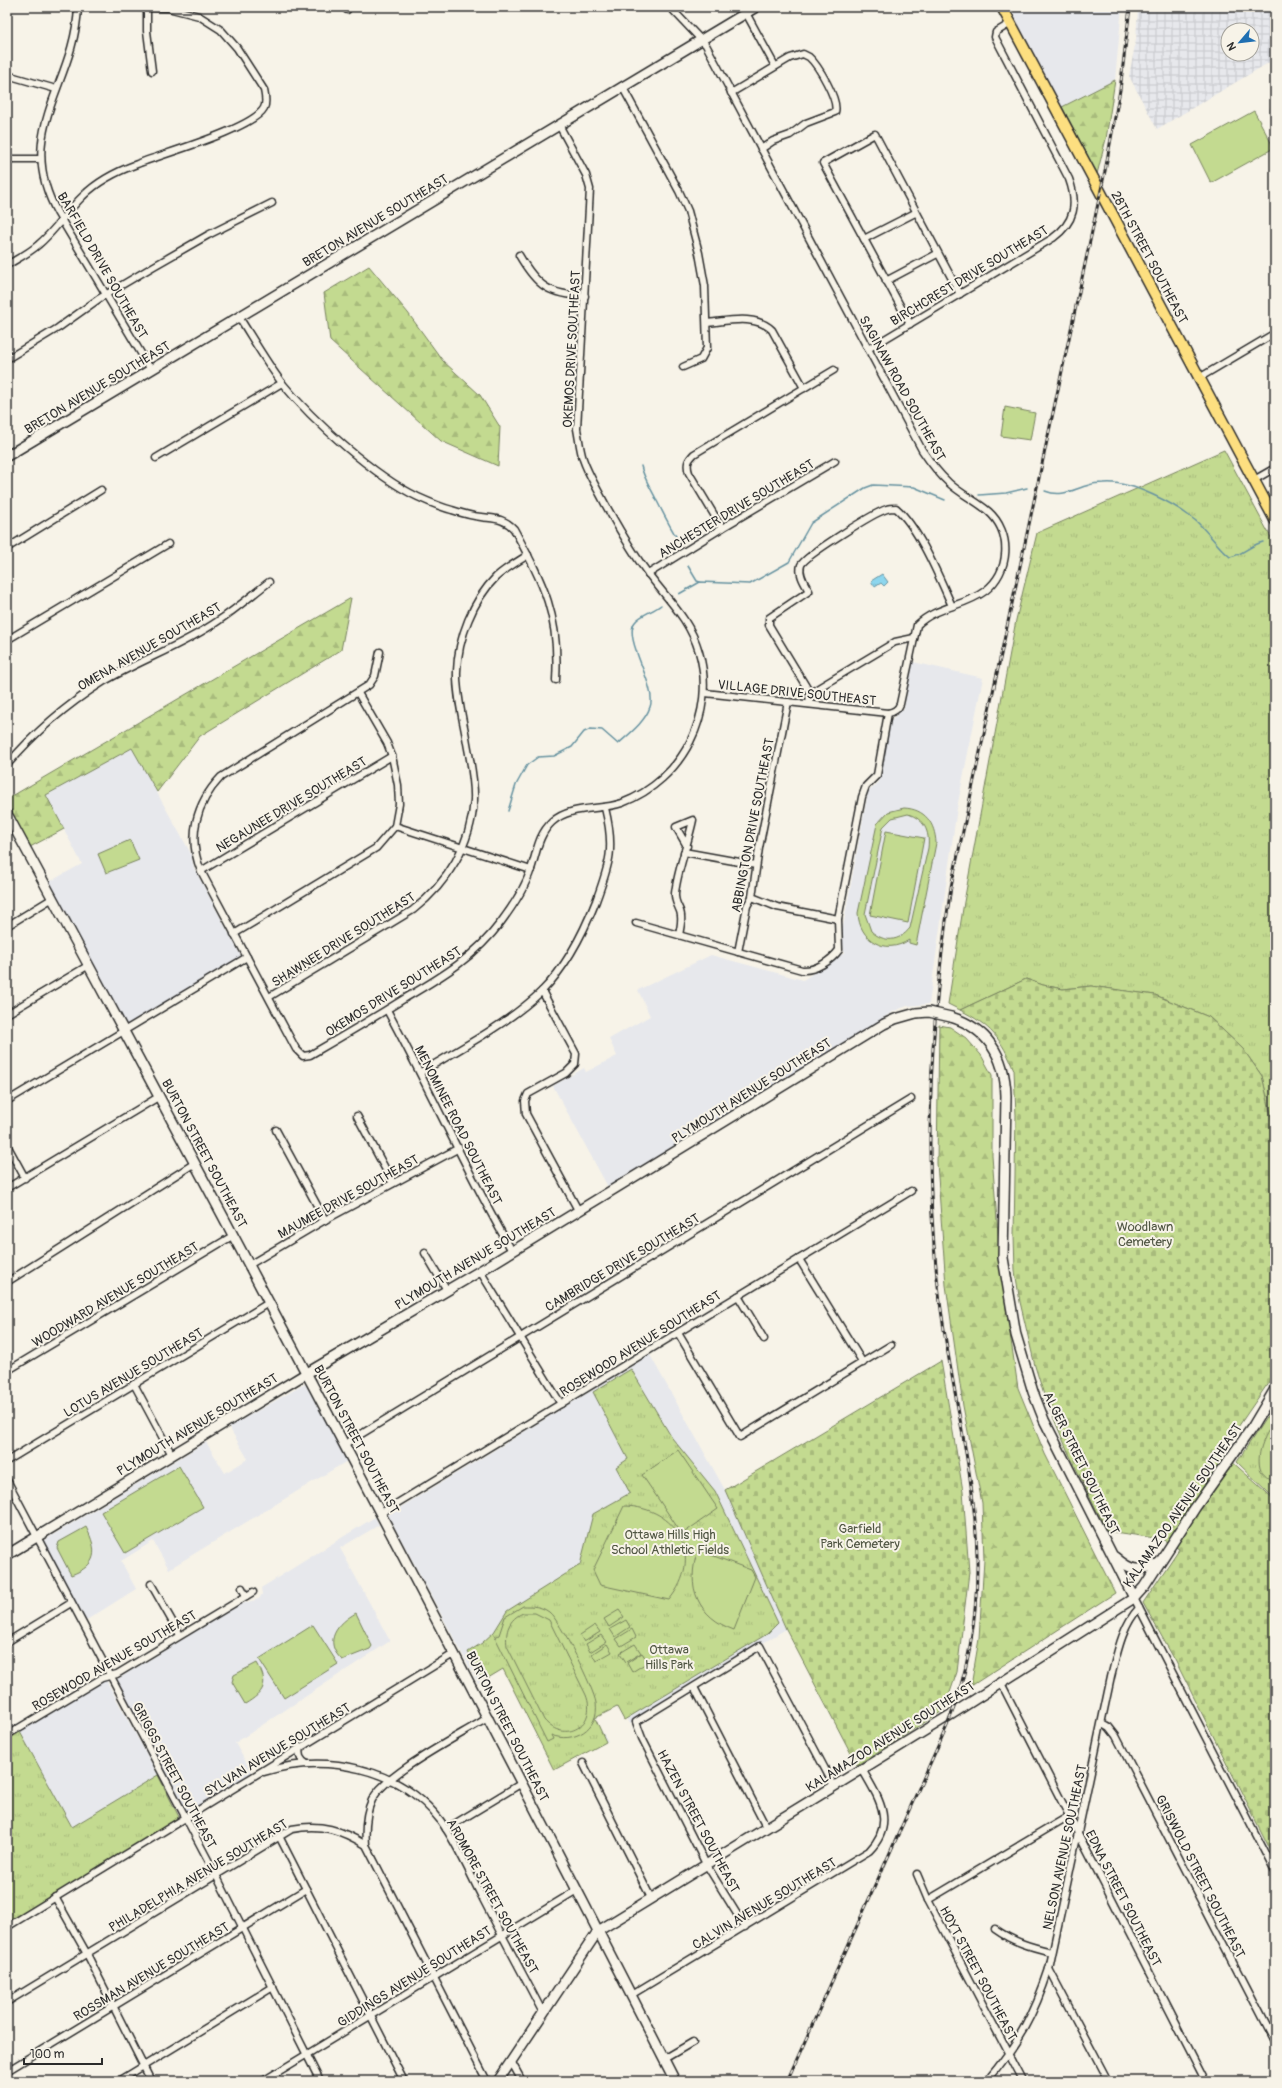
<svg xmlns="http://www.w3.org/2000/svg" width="1282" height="2088" viewBox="0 0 1282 2088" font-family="Pangolin,sans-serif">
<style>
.built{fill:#e7e8ec}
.industrial{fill:url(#industrial-grid);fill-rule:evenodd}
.grass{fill:url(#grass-tufts);stroke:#77825e}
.forest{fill:url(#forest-firs);stroke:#77825e}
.cemetery{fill:url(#cemetery-stones);stroke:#77825e}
.pitch{fill:#c3da90;stroke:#77825e;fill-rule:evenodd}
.water{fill:url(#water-ripples);stroke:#6692a0}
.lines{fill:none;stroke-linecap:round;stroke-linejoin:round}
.stream{stroke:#6692a0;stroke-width:1.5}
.minor-casing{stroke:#2b2b2b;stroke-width:9}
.secondary-casing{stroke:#2b2b2b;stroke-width:12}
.primary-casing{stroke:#2b2b2b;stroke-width:13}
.minor{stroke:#f7f3e8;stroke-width:6}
.secondary{stroke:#f7f3e8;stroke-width:9}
.primary{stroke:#fddf80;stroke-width:10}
.rail-casing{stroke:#2b2b2b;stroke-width:3}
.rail{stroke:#f7f3e8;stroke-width:1.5;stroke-dasharray:4.5;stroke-linecap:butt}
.secondary-bridge-casing{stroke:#2b2b2b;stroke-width:12;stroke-linecap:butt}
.secondary-bridge{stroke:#f7f3e8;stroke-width:9}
.labels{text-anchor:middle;stroke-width:4;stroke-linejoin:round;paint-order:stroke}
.street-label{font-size:13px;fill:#2b2b2b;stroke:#f7f3e8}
.park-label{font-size:13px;fill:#515744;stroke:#f7f3e8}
</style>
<defs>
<pattern id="industrial-grid" width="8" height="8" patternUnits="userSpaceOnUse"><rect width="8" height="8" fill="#e7e8ec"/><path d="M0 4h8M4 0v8" fill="none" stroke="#c6c7cb"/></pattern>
<pattern id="grass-tufts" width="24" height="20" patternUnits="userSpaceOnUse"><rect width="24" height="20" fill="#c3da90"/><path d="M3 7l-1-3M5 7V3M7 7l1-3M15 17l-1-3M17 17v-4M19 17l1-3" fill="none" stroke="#a8bb7c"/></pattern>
<pattern id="forest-firs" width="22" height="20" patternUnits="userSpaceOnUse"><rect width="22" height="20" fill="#c3da90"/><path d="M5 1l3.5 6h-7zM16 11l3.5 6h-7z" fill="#a8bb7c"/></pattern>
<pattern id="cemetery-stones" width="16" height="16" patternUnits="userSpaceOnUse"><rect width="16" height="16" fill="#c3da90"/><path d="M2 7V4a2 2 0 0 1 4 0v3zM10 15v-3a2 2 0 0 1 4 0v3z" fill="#a8bb7c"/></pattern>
<pattern id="water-ripples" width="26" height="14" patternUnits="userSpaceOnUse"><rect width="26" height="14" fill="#8dd6ee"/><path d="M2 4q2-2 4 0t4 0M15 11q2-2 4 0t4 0" fill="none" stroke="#7ab8cc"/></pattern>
</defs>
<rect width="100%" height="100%" fill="#f7f3e8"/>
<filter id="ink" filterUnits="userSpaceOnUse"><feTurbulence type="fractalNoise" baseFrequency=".025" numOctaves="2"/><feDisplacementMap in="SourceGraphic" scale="8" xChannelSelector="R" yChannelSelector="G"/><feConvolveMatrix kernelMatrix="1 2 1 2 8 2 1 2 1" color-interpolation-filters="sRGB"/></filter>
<g filter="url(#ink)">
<g class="built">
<path d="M1010,7H1122L1115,80L1062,107Z"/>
<path d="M913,662L983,678L957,808L929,1004L907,1006L894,1011L714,1124L608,1187L553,1086L584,1068L586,1072L617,1056L609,1039L650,1016L638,990L711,955L803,980L844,953L842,932L868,792L879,782L891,720L904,708Z"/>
<path d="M132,748L190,852L194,868L241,956L127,1026L49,882L82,864L46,795Z"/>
<path d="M650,1355L725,1490L786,1629L630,1724L621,1705L594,1719L608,1741L554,1767L504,1668L478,1683L388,1515Z"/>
<path d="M305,1384L347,1461L169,1569L153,1541L121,1561L136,1589L85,1621L43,1541L206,1442L225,1473L248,1459L229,1427Z"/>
<path d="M375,1517L379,1525L340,1548L390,1641L235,1743L252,1773L191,1810H186L116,1680L241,1604L259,1599L262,1594L261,1588Z"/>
<path d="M106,1680L158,1775L72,1827L20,1732Z"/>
</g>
<path class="industrial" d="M1138,7H1275V59L1157,129L1129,76L1136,40ZM1228,30H1252V54H1228Z"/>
<g class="grass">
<path d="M1224,450L1275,545V1132L1262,1076L1243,1049L1209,1017L1155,995L1091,986L1063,989L1043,985L1026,979L960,1010L948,1004L964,902L1016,620L1037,533Z"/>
<path d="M631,1369L672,1438L715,1491L778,1623L767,1634L624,1720L617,1707L595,1718L606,1742L554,1770L503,1669L483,1681L468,1652L482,1643L494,1632L507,1611L580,1565L593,1514L630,1493L616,1467L628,1459L593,1392Z"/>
<path d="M1275,1404V1499L1237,1462Z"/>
<path d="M20,1732L72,1827L158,1775L179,1817L62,1893L7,1924V1740Z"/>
</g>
<g class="forest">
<path d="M1115,80L1106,139L1097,174L1062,107Z"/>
<path d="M369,266L408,313L443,361L480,395L500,427L498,466L441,441L330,341L324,293Z"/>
<path d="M351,598L341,650L200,736L157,792L132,748L46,795L64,829L30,847L7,805V799Z"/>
<path d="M939,1025L950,1027L966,1038L981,1055L992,1075V1156L1001,1273L1018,1388L1045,1454L1115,1593L971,1686L979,1639L984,1560L982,1503L963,1406L946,1285L937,1163Z"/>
</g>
<g class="cemetery">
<path d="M1026,979L1043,985L1063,989L1091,986L1155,995L1209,1017L1243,1049L1262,1076L1275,1132V1373L1221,1452L1275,1500V1859L1176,1662L1143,1603L1179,1549L1162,1539L1107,1531L1069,1454L1045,1398L1035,1366L1020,1302L1015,1271L1014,1236L1016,1115L1014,1070C1002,1039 990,1025 960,1010Z"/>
<path d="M941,1361L963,1491L969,1572L957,1672L944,1710L857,1765L786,1629L725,1490Z"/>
</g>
<g class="pitch">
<path d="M1254,111L1274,148L1211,183L1192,145Z"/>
<path d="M1005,407L1035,413L1030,440L1001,436Z"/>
<path d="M904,808C925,809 935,823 936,843L916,945L909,943V940C885,956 859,940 858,913L877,824L888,812ZM908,814C924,819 930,831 928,848L910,928C899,942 884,943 871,931L865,914L883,827L892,818Z"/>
<path d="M886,831L924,838L908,923L870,915Z"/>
<path d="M130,840L139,860L106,873L98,854Z"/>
<path d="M1275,1420V1484C1270,1479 1262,1475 1260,1468C1256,1452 1266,1433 1275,1420Z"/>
<path d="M678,1450L718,1509L682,1534L642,1475Z"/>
<path d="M179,1466L203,1507L125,1553L101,1512Z"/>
<path d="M624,1506C678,1507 705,1557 669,1600L600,1585L593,1570Z"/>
<path d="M86,1527C98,1551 98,1565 71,1575L57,1548L59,1542Z"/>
<path d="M698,1550L751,1570L755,1577L734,1630C698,1617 685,1587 698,1550Z"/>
<path d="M523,1606C533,1606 541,1606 549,1612C560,1620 594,1689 596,1703C600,1729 573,1744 551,1735L553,1739L547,1742L495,1637L499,1635L505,1617ZM523,1613H535L549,1620L586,1695C598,1725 565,1745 544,1720L507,1646C505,1631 509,1619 523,1613Z"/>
<path d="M619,1610L624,1617L609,1627L604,1619Z"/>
<path d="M356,1613L372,1646L370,1649L342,1660C322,1641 338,1623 356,1613Z"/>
<path d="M626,1620L630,1627L615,1637L610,1629Z"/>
<path d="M313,1625L338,1664L284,1698L259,1659Z"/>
<path d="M595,1625L600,1632L584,1642L580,1635Z"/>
<path d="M632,1629L636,1637L621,1646L616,1639Z"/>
<path d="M601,1635L606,1642L590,1652L586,1644Z"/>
<path d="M607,1644L612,1652L596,1661L592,1654Z"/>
<path d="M635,1644L641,1653L626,1662L620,1653Z"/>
<path d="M642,1653L648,1662L632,1672L627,1663Z"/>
<path d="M257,1663C269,1684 265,1692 245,1704L232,1682L234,1675Z"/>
</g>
<path class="water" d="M882,574L888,582L884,586L881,583L875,587L871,581Z"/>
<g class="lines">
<g class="stream">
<path d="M641,466C644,479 651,488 657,501C664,515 671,529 680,543"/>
<path d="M1045,491C1063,498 1073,489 1089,485C1094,483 1099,483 1104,483C1131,480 1175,504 1196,521C1208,532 1217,546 1230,557C1243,555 1250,545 1263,542"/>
<path d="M979,495L1006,493L1027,488"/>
<path d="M688,566L697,581L700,582"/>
<path d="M679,594L700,582L750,584L789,562L811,523L865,488L873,485L914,487L945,500"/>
<path d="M508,811L516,785L527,765L538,757L554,756L572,747L584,732L591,729L602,730L618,744C629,734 645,722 650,707C658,687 622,638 635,622C640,615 654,611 661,605"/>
</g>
<defs>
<g id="minor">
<path d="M78,7C75,85 12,132 58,214L151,370"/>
<path d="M346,7L347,10"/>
<path d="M670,7L706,45L922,450C930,462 938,473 949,483C961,494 976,501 988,511C1013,533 1010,572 985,591C964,607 936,606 917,625L900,704C898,710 894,712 888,713L705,693"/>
<path d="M147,9V31L152,71"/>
<path d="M746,13L775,66"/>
<path d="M7,75L56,89"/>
<path d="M622,86L679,191L688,211L699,253L705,286L707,348L701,359L683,367"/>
<path d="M731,93L790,58L803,54L809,57C818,65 839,100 835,112L806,123L790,135L773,141L761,149"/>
<path d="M1275,109V112"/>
<path d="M7,159H40"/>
<path d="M864,239L915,213"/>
<path d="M519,255C537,286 549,295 585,296"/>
<path d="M7,265C17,259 29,253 38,245C55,231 67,211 83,196C98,181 118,171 137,164C162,154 253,129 264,108C267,102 265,96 264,90L237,48L221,30L199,16L168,8L104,7"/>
<path d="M886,281L937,254"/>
<path d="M239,317C253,339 266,362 282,383C313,421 374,476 418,497C429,502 440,507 452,510C461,513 471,516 481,517C495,519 504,518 514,529C544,585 560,615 556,680"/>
<path d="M707,323C728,321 756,314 772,330L804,388"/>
<path d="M910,324L823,163L875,134L960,294"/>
<path d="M868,349L1053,238C1075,222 1078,204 1069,179L995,37L996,32L1011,23"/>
<path d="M7,359L58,328L100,298L154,266L208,235L272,203"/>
<path d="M1199,378L1275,333"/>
<path d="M156,458L282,383"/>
<path d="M1254,480L1275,468"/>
<path d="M722,528L689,473C686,464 688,460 694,454L834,370"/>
<path d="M7,548L101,490"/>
<path d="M648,574L722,528L835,461"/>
<path d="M7,640L168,544"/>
<path d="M380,652L375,676L369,685L221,777C196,803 187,837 201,871L296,1049L303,1056L310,1055C343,1036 375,1017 407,997C443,976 476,956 501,922C513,906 525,888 531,869C537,852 538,835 552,822C571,805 599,811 622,803C683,780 717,713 699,652C690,620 669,601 650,576C632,553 618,527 604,502C597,488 588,474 583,459C580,450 579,439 577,429L590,189L586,175L559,125"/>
<path d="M810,693L769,625V618L809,591C805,584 798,574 801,565C805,556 875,512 887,509C889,508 893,508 896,508C919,528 939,577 952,606"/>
<path d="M809,704L810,693L895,642L914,638"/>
<path d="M7,765C34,733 68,704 103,682C140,660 182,646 218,621C236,609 252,595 269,582"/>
<path d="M395,826L531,870"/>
<path d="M684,852L756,865"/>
<path d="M201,871L392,756"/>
<path d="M752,897L777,907L838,919"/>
<path d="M636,923L802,970C815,971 831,961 839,950L838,919L862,797L866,786L877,775L888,713"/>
<path d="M7,926L53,898"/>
<path d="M234,934L376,848L395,826L399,804L398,785L392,756L387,743L358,693"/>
<path d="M679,935C680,929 682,922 681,916C681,908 674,904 675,893C678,868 688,844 693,820L676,827L687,846"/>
<path d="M738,952L747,906L752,897L759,848L788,702"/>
<path d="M542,991L576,1054L575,1064L566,1073L528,1094L525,1101L526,1114L578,1210"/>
<path d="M269,997L413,910C448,883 471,844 474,800C475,782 470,760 467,743C463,719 456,694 457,671C458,638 473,600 496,577C506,568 517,562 528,555"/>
<path d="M387,1010C430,1089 467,1173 512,1251"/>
<path d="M7,1014L89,965"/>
<path d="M421,1072C460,1049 509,1023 542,991C567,966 583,934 596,901C610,863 615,848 605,808"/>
<path d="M7,1101L247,957"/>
<path d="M357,1116L393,1183"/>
<path d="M276,1130L325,1220"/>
<path d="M7,1145L25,1178"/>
<path d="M7,1188L160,1096"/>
<path d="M425,1253L447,1290"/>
<path d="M799,1259L863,1363"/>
<path d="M249,1265L325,1220L459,1148"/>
<path d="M480,1271L561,1404"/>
<path d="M7,1282L195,1163"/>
<path d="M738,1296L764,1339"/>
<path d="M678,1333L740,1437L891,1345"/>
<path d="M7,1371L234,1235"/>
<path d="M134,1384L172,1455"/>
<path d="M345,1444L911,1099"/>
<path d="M7,1461L270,1302"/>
<path d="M7,1480L216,1875L320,2081"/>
<path d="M381,1513L911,1191"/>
<path d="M151,1584L180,1635"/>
<path d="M242,1588L246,1596"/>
<path d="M1134,1598L1275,1872"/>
<path d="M7,1642L71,1603"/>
<path d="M1001,1683L1205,2081"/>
<path d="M694,1687L766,1827"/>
<path d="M1102,1723L1109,1727L1116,1736L1275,2044"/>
<path d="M7,1735L102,1678L117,1674L253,1592"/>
<path d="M300,1747C298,1755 300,1760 307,1764"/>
<path d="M583,1763L651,1898"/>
<path d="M264,1772C325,1753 399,1767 440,1820C457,1843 469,1872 482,1897C502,1936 523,1974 543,2013"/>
<path d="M446,1829L522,1783"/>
<path d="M279,1836L404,2081"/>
<path d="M917,1874L928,1900L1023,2081"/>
<path d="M55,1897L87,1954L151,2081"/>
<path d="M928,1900L1069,1816"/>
<path d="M7,1927L455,1653"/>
<path d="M745,1927L706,1864L642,1738L636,1722L760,1646L834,1786"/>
<path d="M995,1929C1013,1942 1031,1947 1052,1952"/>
<path d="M1049,1969L1108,2081"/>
<path d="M631,1995L869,1851C897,1823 878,1797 862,1769"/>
<path d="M7,2002L292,1829C321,1823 341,1830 366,1845"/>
<path d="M664,2059L693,2042"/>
<path d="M511,2061L522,2081"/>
<path d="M7,2071L306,1889"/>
<path d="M119,2081L273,1987"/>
<path d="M263,2081L577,1890"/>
<path d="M487,2081L366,1845C365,1830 365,1814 372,1800C385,1773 461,1735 489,1717"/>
<path d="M987,2081C1018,2044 1034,2015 1049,1969L1111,1677C1117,1654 1122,1626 1139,1608"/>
</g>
<g id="secondary">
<path d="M7,456L756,7"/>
<path d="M7,814C234,1234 458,1656 675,2081"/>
<path d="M951,1017C989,1029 1005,1058 1006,1096L1003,1258L1016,1335L1033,1392L1044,1420L1134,1598"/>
<path d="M7,1555L307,1373L480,1271L884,1024L895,1019L916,1013"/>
<path d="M1115,1557C1132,1572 1139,1572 1159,1563"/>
<path d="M498,2081L598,1931L952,1714L1134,1598L1144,1587L1195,1508L1253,1426L1275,1389"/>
</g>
<path id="primary" d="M1002,7L1275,520"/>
</defs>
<use href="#minor" class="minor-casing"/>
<use href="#secondary" class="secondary-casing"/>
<use href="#primary" class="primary-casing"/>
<use href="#minor" class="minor"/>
<use href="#secondary" class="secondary"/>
<use href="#primary" class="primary"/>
<defs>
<path id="rail" d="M787,2081L947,1726C969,1672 978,1612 977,1555C975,1469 949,1380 939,1294C922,1158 930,1022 951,887L1105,171L1120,90L1130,7"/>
</defs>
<use href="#rail" class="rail-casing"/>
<use href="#rail" class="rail"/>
<defs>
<path id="secondary-bridge" d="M916,1013L929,1012L951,1017"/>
</defs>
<use href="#secondary-bridge" class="secondary-bridge-casing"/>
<use href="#secondary-bridge" class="secondary-bridge"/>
</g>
</g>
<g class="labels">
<g class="street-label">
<text transform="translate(375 220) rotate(-31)" y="5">BRETON AVENUE SOUTHEAST</text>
<text transform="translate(1150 257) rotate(62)" y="5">28TH STREET SOUTHEAST</text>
<text transform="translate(103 265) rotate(60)" y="5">BARFIELD DRIVE SOUTHEAST</text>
<text transform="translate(969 275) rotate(-31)" y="5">BIRCHCREST DRIVE SOUTHEAST</text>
<text transform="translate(571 349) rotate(-87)" y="5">OKEMOS DRIVE SOUTHEAST</text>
<text transform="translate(97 387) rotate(-31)" y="5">BRETON AVENUE SOUTHEAST</text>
<text transform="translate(903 388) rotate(61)" y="5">SAGINAW ROAD SOUTHEAST</text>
<text transform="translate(736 508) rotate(-31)" y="5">ANCHESTER DRIVE SOUTHEAST</text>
<text transform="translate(149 646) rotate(-30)" y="5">OMENA AVENUE SOUTHEAST</text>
<text transform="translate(797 692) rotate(6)" y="5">VILLAGE DRIVE SOUTHEAST</text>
<text transform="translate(291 804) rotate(-31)" y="5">NEGAUNEE DRIVE SOUTHEAST</text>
<text transform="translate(752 825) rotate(-79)" y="5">ABBINGTON DRIVE SOUTHEAST</text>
<text transform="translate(343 939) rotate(-32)" y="5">SHAWNEE DRIVE SOUTHEAST</text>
<text transform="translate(393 991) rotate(-32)" y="5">OKEMOS DRIVE SOUTHEAST</text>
<text transform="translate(751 1090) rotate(-32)" y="5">PLYMOUTH AVENUE SOUTHEAST</text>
<text transform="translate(459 1125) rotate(63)" y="5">MENOMINEE ROAD SOUTHEAST</text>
<text transform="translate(205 1153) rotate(62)" y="5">BURTON STREET SOUTHEAST</text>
<text transform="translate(348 1196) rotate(-29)" y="5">MAUMEE DRIVE SOUTHEAST</text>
<text transform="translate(475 1258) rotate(-31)" y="5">PLYMOUTH AVENUE SOUTHEAST</text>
<text transform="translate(622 1262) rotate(-31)" y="5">CAMBRIDGE DRIVE SOUTHEAST</text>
<text transform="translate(115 1294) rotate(-31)" y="5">WOODWARD AVENUE SOUTHEAST</text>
<text transform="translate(640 1343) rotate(-32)" y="5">ROSEWOOD AVENUE SOUTHEAST</text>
<text transform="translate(133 1372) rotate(-31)" y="5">LOTUS AVENUE SOUTHEAST</text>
<text transform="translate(197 1424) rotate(-31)" y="5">PLYMOUTH AVENUE SOUTHEAST</text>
<text transform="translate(357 1439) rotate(62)" y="5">BURTON STREET SOUTHEAST</text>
<text transform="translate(1082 1463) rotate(64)" y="5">ALGER STREET SOUTHEAST</text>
<text transform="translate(1182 1505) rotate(-55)" y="5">KALAMAZOO AVENUE SOUTHEAST</text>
<text transform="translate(114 1660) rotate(-30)" y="5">ROSEWOOD AVENUE SOUTHEAST</text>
<text transform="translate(508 1726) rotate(63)" y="5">BURTON STREET SOUTHEAST</text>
<text transform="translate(890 1736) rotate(-32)" y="5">KALAMAZOO AVENUE SOUTHEAST</text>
<text transform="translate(277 1749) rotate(-31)" y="5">SYLVAN AVENUE SOUTHEAST</text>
<text transform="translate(175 1775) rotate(62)" y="5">GRIGGS STREET SOUTHEAST</text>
<text transform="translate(699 1821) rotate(62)" y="5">HAZEN STREET SOUTHEAST</text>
<text transform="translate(1064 1847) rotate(-78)" y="5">NELSON AVENUE SOUTHEAST</text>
<text transform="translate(198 1875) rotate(-31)" y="5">PHILADELPHIA AVENUE SOUTHEAST</text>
<text transform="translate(1201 1876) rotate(63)" y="5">GRISWOLD STREET SOUTHEAST</text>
<text transform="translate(493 1896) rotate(61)" y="5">ARDMORE STREET SOUTHEAST</text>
<text transform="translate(1124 1898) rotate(63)" y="5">EDNA STREET SOUTHEAST</text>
<text transform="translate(764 1903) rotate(-31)" y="5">CALVIN AVENUE SOUTHEAST</text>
<text transform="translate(151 1971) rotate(-31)" y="5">ROSSMAN AVENUE SOUTHEAST</text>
<text transform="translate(979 1973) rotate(62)" y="5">HOYT STREET SOUTHEAST</text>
<text transform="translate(414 1976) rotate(-32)" y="5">GIDDINGS AVENUE SOUTHEAST</text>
</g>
<g class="park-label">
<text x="1145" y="1231">Woodlawn<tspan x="1145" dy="15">Cemetery</tspan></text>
<text x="860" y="1533">Garfield<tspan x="860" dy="15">Park Cemetery</tspan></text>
<text x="670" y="1539">Ottawa Hills High<tspan x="670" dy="15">School Athletic Fields</tspan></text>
<text x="669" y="1654">Ottawa<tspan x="669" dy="15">Hills Park</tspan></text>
</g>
</g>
<rect width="1282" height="2088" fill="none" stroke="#f7f3e8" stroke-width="24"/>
<rect x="12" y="12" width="1258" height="2064" fill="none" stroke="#2b2b2b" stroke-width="1.5" filter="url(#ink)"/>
<g transform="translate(1240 42) rotate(242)"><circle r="19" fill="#f7f3e8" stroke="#a5a39c"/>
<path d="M0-3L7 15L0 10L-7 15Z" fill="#1f6fb2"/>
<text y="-6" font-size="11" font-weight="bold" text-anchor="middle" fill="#2b2b2b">N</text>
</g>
<path d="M24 2058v6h78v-6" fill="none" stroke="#2b2b2b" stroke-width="2"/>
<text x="30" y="2058" font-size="12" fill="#2b2b2b" stroke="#f7f3e8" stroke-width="3" paint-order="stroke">100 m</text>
</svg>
